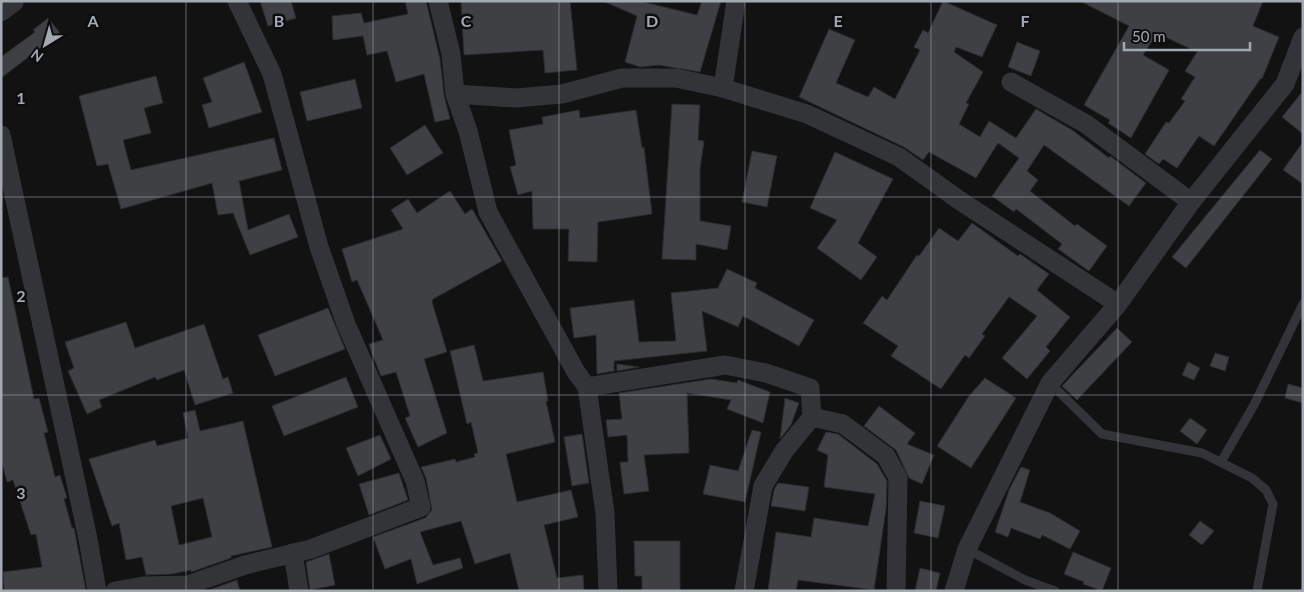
<svg xmlns="http://www.w3.org/2000/svg" width="1304" height="592" viewBox="0 0 1304 592" font-family="Lato,sans-serif">
<style>
.building{fill:#3e4043;stroke:#2c2c2f;fill-rule:evenodd}
.lines{fill:none;stroke-linecap:round;stroke-linejoin:round}
.service{stroke:#333438;stroke-width:9}
.minor{stroke:#333438;stroke-width:19}
.tertiary{stroke:#333438;stroke-width:22}
.grid{fill:none;stroke:#a3aab4;stroke-width:1;stroke-opacity:0.55}
.grid-label{font-size:16px;text-anchor:middle;font-weight:bold;fill:#a3aab4;stroke:#0d0d0e;stroke-width:5;stroke-linejoin:round;paint-order:stroke}
</style>
<rect width="100%" height="100%" fill="#121213"/>
<g class="building">
<path d="M260,1H291L296,18L268,26Z"/>
<path d="M405,1H426L440,59L444,95L450,119L435,122L424,74L396,82L387,51L367,55L363,36L333,40L332,16L361,13L364,23L408,14Z"/>
<path d="M461,1H570L577,70L545,73L543,50L464,55Z"/>
<path d="M603,1H639L697,15L702,1H721L700,72L659,65L640,67L625,62L637,16Z"/>
<path d="M943,1L997,25L982,57L956,47L954,52L983,72L966,103L969,104L959,124L980,137L989,121L1016,138L1036,109L1072,130L1109,158L1110,156L1146,183L1129,206L1044,145L1027,171L1038,180L1030,191L1075,226L1077,224L1107,246L1089,271L1058,249L1062,244L1016,209L1014,212L992,196L1019,158L998,143L976,178L929,152L923,160L904,147L799,97L829,29L855,40L836,83L868,97L874,87L895,99L920,50L914,47L923,30L928,33Z"/>
<path d="M1080,1H1263L1253,26L1279,37L1262,79L1261,78L1214,146L1199,136L1177,168L1163,159L1159,164L1145,154L1166,122L1169,123L1185,101L1181,99L1195,77L1185,71L1197,52L1157,33L1143,55L1169,70L1131,138L1108,123L1110,120L1084,105L1129,26Z"/>
<path d="M48,18L60,33L1,78V57L35,32L33,30Z"/>
<path d="M1017,42L1040,51L1031,76L1008,67Z"/>
<path d="M244,62L262,112L209,128L202,105L212,102L203,78Z"/>
<path d="M156,76L163,103L144,108L151,133L123,140L131,170L274,138L282,170L239,181L248,230L289,214L298,237L250,255L233,213L218,215L212,183L121,209L108,164L97,166L79,96Z"/>
<path d="M355,79L362,108L307,121L300,92Z"/>
<path d="M1303,91V134L1282,117Z"/>
<path d="M672,104L700,105L698,140L704,141L700,169V221L731,226L727,250L696,244V260L662,259Z"/>
<path d="M579,110L580,118L636,110L642,148L644,147L652,214L598,222L597,262L568,261L569,229H533L532,191L518,195L510,167L516,165L509,130L543,124L542,117Z"/>
<path d="M425,125L443,153L407,175L390,148Z"/>
<path d="M1303,142V184L1283,170Z"/>
<path d="M1260,150L1272,159L1186,268L1172,257Z"/>
<path d="M752,151L777,156L767,207L742,202Z"/>
<path d="M835,152L893,179L858,243L877,257L861,280L817,248L837,220L810,208Z"/>
<path d="M450,191L465,214L472,209L502,261L433,299L432,302L447,352L424,359L447,433L418,447L405,418L410,416L396,372L381,376L372,354L369,344L383,340L357,280L352,282L342,249L403,229L391,210L408,199L417,213Z"/>
<path d="M972,223L1018,256L1020,254L1049,274L1037,290L1070,317L1046,347L1050,351L1027,379L1002,358L1037,316L1009,297L982,334L985,336L969,358L965,355L941,389L891,356L898,346L863,323L882,296L887,300L917,255L919,256L939,228L958,241Z"/>
<path d="M727,269L757,283L755,288L814,320L799,346L743,316L738,327L702,311L707,351L614,361V371L597,374L596,335L574,338L570,308L634,300L639,342L676,341L671,293L718,288Z"/>
<path d="M8,277L34,399L39,398L48,432L44,433L55,477L60,475L67,498L64,499L72,528H74L86,591H4L3,572L42,567L36,534L31,535L13,480L7,482L1,459V278Z"/>
<path d="M328,308L345,349L275,376L258,335Z"/>
<path d="M126,322L135,348L204,324L223,379L228,377L233,393L195,405L184,370L157,380L155,377L99,400L102,407L87,414L68,371L74,368L65,342Z"/>
<path d="M1117,328L1132,342L1077,400L1062,386Z"/>
<path d="M474,345L483,381L543,372L548,401H546L555,442L506,454L517,502L571,490L578,517L544,525L557,578L583,575L584,591H519L510,553L475,564L461,521L420,532L433,565L460,558L463,568L417,584L411,559L385,569L373,537L425,518L432,510L426,478L421,467L455,459L456,462L475,457L474,454L478,453L471,422L467,424L450,351Z"/>
<path d="M1215,353L1229,357L1225,371L1210,366Z"/>
<path d="M1188,362L1200,368L1194,380L1182,375Z"/>
<path d="M617,364L639,367L617,371Z"/>
<path d="M346,377L358,407L284,436L272,406Z"/>
<path d="M985,378L1016,398L971,468L937,446L969,396Z"/>
<path d="M711,379L737,383L738,380L770,392L763,423L727,409L731,400L687,393L689,453L644,455L649,491L624,494L620,462H628L627,435L608,437L606,420L622,419L619,393Z"/>
<path d="M1288,384L1303,388V403L1285,398Z"/>
<path d="M785,398L799,403L791,425L780,439Z"/>
<path d="M879,406L915,433L907,444L934,455L922,484L909,478L896,450L864,426Z"/>
<path d="M195,410L200,431L243,421L272,547L231,556V558L191,572V570L172,574L146,575L142,557L126,560L119,523L112,526L89,459L155,440L157,446L188,438L183,413ZM203,498L212,537L179,545L171,506Z"/>
<path d="M1190,418L1207,430L1197,444L1180,431Z"/>
<path d="M752,430L761,432L745,502L703,494L710,465L738,471Z"/>
<path d="M826,432L838,434L877,464L887,481L886,509L874,590L798,580L796,591H768L776,532L811,537L814,518L868,526L875,494L824,487L828,455L817,450Z"/>
<path d="M582,434L589,483L572,486L564,437Z"/>
<path d="M380,435L391,459L358,476L346,448Z"/>
<path d="M1021,467L1030,470L1020,502L1050,513L1080,531L1070,549L1042,535L1040,539L1011,528L1008,537L995,532L1009,490Z"/>
<path d="M399,473L408,500L369,515L359,484Z"/>
<path d="M778,483L809,487L805,511L771,506L774,490Z"/>
<path d="M920,501L945,506L938,538L914,533Z"/>
<path d="M1200,521L1214,531L1202,545L1189,535Z"/>
<path d="M634,541H680V591H642V576H635Z"/>
<path d="M1073,552L1111,568L1102,591L1083,584L1084,582L1064,574Z"/>
<path d="M329,554L335,585L310,590L306,562Z"/>
<path d="M920,568L940,573L936,591H915Z"/>
<path d="M237,580L240,591H206Z"/>
</g>
<g class="lines">
<g class="service">
<path d="M1050,383L1102,434L1202,453L1252,478L1266,490L1273,504L1257,591"/>
<path d="M1221,462L1254,405L1303,304"/>
<path d="M967,549L1025,580L1055,591"/>
</g>
<g class="minor">
<path d="M438,1L451,54L455,94L468,131L488,212L576,372L587,387L605,513L608,591"/>
<path d="M1011,82L1086,124L1191,202"/>
<path d="M723,88L736,1"/>
<path d="M455,94L516,98L562,94L622,78H676L723,88L807,114L899,157L959,200L1118,304"/>
<path d="M1,135L88,539L97,591"/>
<path d="M587,387L725,365L766,373L810,388L812,417L784,451L763,486L744,591"/>
<path d="M812,417L843,424L886,456L898,478L896,591"/>
<path d="M293,553L299,591"/>
<path d="M115,591L143,586L188,585L245,565L311,549L421,507L415,481L346,324L319,247L272,74L237,1"/>
<path d="M954,591L967,549L1050,383L1118,304L1191,202L1285,84L1303,37"/>
</g>
<path class="tertiary" d="M1,10L13,1"/>
</g>
<path class="grid" d="M186,1V591M373,1V591M559,1V591M745,1V591M931,1V591M1118,1V591M1,197H1303M1,395H1303"/>
<g class="grid-label">
<text x="93" y="27">A</text>
<text x="279" y="27">B</text>
<text x="466" y="27">C</text>
<text x="652" y="27">D</text>
<text x="838" y="27">E</text>
<text x="1025" y="27">F</text>
<text x="21" y="104">1</text>
<text x="21" y="302">2</text>
<text x="21" y="499">3</text>
</g>
<rect width="1304" height="592" fill="none" stroke="#a3aab4" stroke-width="5"/>
<g transform="translate(45 45) rotate(217)" stroke="#0d0d0e" stroke-width="4" paint-order="stroke">
<path d="M0-4L9 19L0 12L-9 19Z" fill="#a3aab4"/>
<text y="-8" font-size="14" font-weight="bold" text-anchor="middle" fill="#a3aab4">N</text>
</g>
<path d="M1124 42v8h126v-8" fill="none" stroke="#a3aab4" stroke-width="2.5"/>
<text x="1132" y="42" font-size="15" fill="#a3aab4" stroke="#0d0d0e" stroke-width="4" paint-order="stroke">50 m</text>
</svg>
